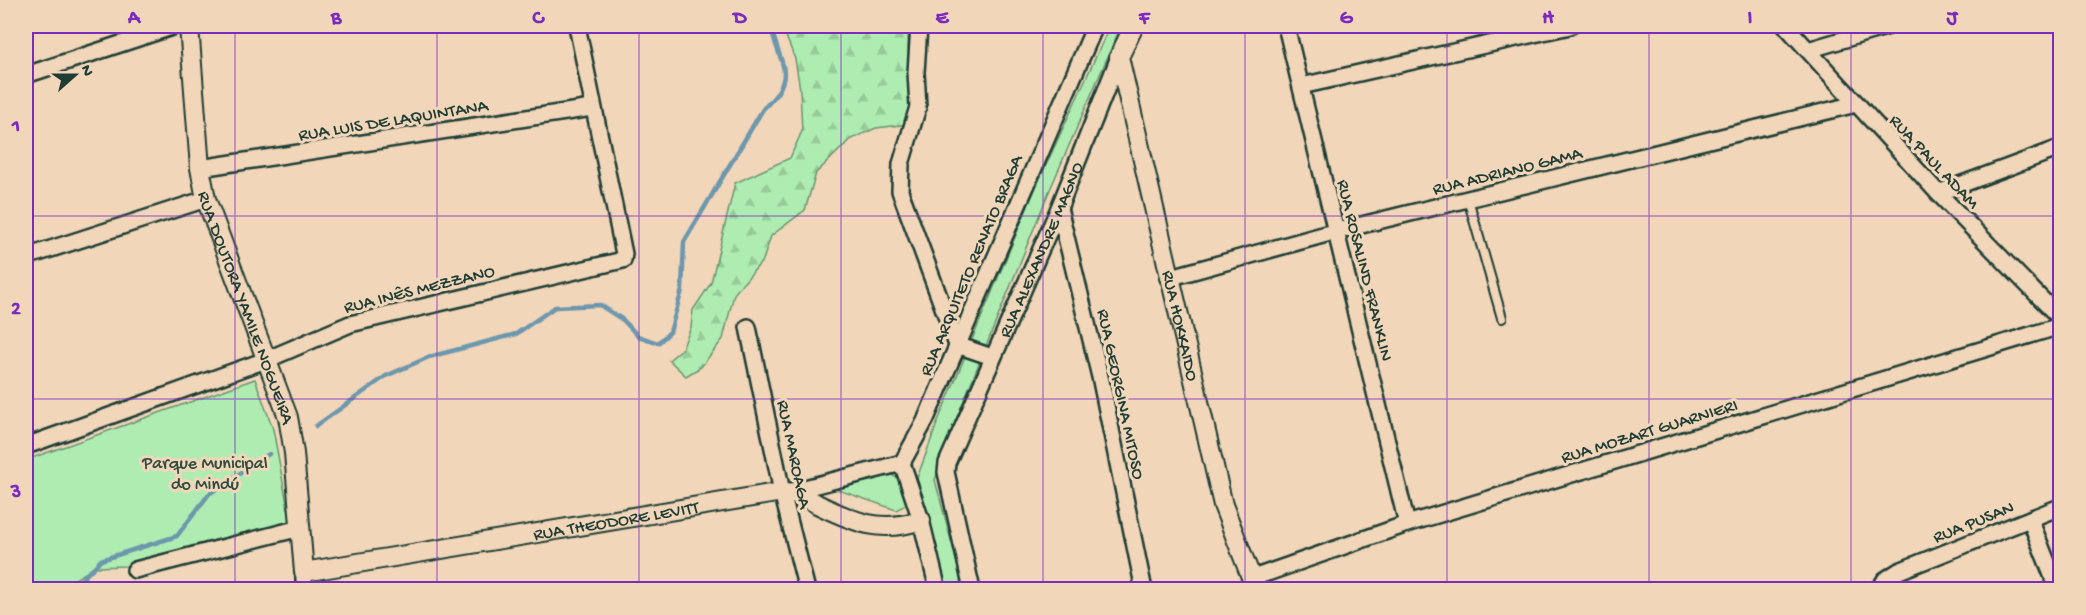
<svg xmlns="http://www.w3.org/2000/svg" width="2086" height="615" viewBox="0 0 2086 615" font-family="'Gochi Hand',sans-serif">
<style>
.green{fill:#afecb1;stroke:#679472;stroke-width:1.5}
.forest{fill:url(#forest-firs);stroke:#679472;stroke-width:1.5}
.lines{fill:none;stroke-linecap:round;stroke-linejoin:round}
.stream{stroke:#6c97ad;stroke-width:4.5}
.service-casing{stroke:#1f3d34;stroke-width:12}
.minor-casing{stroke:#1f3d34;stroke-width:20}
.tertiary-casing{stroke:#1f3d34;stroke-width:22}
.service{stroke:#f2d6b9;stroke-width:8}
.minor{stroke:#f2d6b9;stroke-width:15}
.tertiary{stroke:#f2d6b9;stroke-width:18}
.grid{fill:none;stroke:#7b2cbf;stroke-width:1.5;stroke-opacity:0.55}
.labels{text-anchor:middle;stroke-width:6;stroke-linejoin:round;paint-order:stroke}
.street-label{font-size:18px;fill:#1f3d34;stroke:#f2d6b9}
.park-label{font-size:18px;fill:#2d4e40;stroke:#f2d6b9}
.neatline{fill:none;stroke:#7b2cbf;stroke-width:2}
.grid-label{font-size:20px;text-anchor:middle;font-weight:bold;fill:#7b2cbf}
</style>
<defs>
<pattern id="forest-firs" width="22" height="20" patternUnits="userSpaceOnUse" patternTransform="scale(1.5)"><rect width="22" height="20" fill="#afecb1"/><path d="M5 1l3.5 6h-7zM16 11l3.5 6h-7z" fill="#96cb99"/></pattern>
</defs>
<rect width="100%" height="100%" fill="#f2d6b9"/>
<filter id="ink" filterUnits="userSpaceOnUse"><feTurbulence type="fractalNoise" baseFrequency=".0167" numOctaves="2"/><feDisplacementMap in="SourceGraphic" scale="12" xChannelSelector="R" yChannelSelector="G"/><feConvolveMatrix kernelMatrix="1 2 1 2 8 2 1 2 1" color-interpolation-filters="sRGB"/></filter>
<g filter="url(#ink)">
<g class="green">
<path d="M1110,26H1121L1048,194L953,427L935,480L964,589H947L923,504L912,497L906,505L896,510L824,485L881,473L892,475L913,489L938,421L1036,187Z"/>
<path d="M255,379L273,429L291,525L126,566L95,567L59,589L26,590V460Z"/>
</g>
<path class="forest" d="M782,26H908L909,124L876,128L851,139L816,173L805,210L771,236L763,260L734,294L723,339L701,367L686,376L669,360L682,349L691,327L693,310L711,283L735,183L790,158L802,131L800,89L795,59Z"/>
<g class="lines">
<g class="stream">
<path d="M316,426L386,376L429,357L516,334L555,307L600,305L623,320L638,336L658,343L670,332L682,290L684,242L763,109C800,74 778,64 771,26"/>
<path d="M67,590L78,583L101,560L177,536L209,494L269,454"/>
</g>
<defs>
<path id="service" d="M1468,199L1502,318"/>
<g id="minor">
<path d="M919,26L916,72L918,107L901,164L900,191L957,345L992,357"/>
<path d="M1286,26L1407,524"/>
<path d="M1786,26L1938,193L2060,318"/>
<path d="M1808,50L1889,26"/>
<path d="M26,75L175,26"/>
<path d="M1301,86L1570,26"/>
<path d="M200,168L592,108"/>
<path d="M1938,193L2060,148"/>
<path d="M1059,208L1101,381L1144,590"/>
<path d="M26,257L206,199"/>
<path d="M1168,278L1337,231L1856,104"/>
<path d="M748,327L782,492L807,590"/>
<path d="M26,446L266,360L350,324L623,260L624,254L577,26"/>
<path d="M793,491L902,463"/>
<path d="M2030,519L2058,590"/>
<path d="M135,570L300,528"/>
<path d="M304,572V590"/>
<path d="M1250,579L1407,524L2060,326"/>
<path d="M938,590L921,520L902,463L925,421L1095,26"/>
<path id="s1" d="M972,590L946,472L947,463L1059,208L1119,57"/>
<path d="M1879,590L1885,580L1899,571L2060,507"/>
</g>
<g id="tertiary">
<path id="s2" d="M189,26L200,168L206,199L288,417L294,453L304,572L782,492C796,491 805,497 817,504C854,522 881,534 921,520"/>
<path id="s3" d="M1134,26L1119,57L1223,505L1256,590"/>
</g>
</defs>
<use href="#service" class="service-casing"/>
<use href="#minor" class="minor-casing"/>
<use href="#tertiary" class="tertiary-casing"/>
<use href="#service" class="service"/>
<use href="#minor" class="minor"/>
<use href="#tertiary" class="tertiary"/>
</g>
</g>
<path class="grid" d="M235,26V590M437,26V590M639,26V590M841,26V590M1043,26V590M1245,26V590M1447,26V590M1649,26V590M1851,26V590M26,216H2060M26,399H2060"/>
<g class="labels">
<g class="street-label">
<text transform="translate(393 119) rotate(-9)" y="6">RUA LUIS DE LAQUINTANA</text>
<text transform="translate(1935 161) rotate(47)" y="6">RUA PAUL ADAM</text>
<text transform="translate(1507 170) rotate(-14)" y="6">RUA ADRIANO GAMA</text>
<text dy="6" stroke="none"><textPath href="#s1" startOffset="363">RUA ALEXANDRE MAGNO</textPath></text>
<text transform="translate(970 265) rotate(-67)" y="6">RUA ARQUITETO RENATO BRAGA</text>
<text transform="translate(1366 270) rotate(76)" y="6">RUA ROSALIND FRANKLIN</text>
<text transform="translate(419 288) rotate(-14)" y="6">RUA INÊS MEZZANO</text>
<text dy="6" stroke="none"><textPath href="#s2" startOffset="290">RUA DOUTORA YAMILE NOGUEIRA</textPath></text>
<text dy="6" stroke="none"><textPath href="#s3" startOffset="310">RUA HOKKAIDO</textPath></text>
<text transform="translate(1122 394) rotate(78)" y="6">RUA GEORGINA MITOSO</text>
<text transform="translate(1649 430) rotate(-17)" y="6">RUA MOZART GUARNIERI</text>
<text transform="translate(795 454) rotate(78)" y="6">RUA MAROAGA</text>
<text dy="6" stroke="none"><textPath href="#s2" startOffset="879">RUA THEODORE LEVITT</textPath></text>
<text transform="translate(1973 521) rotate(-22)" y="6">RUA PUSAN</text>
</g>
<g class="park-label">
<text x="205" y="468">Parque Municipal<tspan x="205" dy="21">do Mindú</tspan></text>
</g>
</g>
<rect width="2086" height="615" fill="none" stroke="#f2d6b9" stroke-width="66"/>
<g transform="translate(75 75) rotate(69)" stroke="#f2d6b9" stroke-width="4.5" paint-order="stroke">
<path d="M0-4.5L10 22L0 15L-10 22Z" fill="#1f3d34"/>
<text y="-9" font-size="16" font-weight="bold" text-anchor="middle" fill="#1f3d34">N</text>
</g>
<rect x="33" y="33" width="2020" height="549" class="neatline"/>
<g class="grid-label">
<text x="134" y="23">A</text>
<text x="336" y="23">B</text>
<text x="538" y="23">C</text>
<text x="740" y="23">D</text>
<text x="942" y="23">E</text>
<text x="1144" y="23">F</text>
<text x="1346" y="23">G</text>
<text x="1548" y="23">H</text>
<text x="1750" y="23">I</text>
<text x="1952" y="23">J</text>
<text x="16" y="131">1</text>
<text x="16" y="314">2</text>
<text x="16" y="497">3</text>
</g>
</svg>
